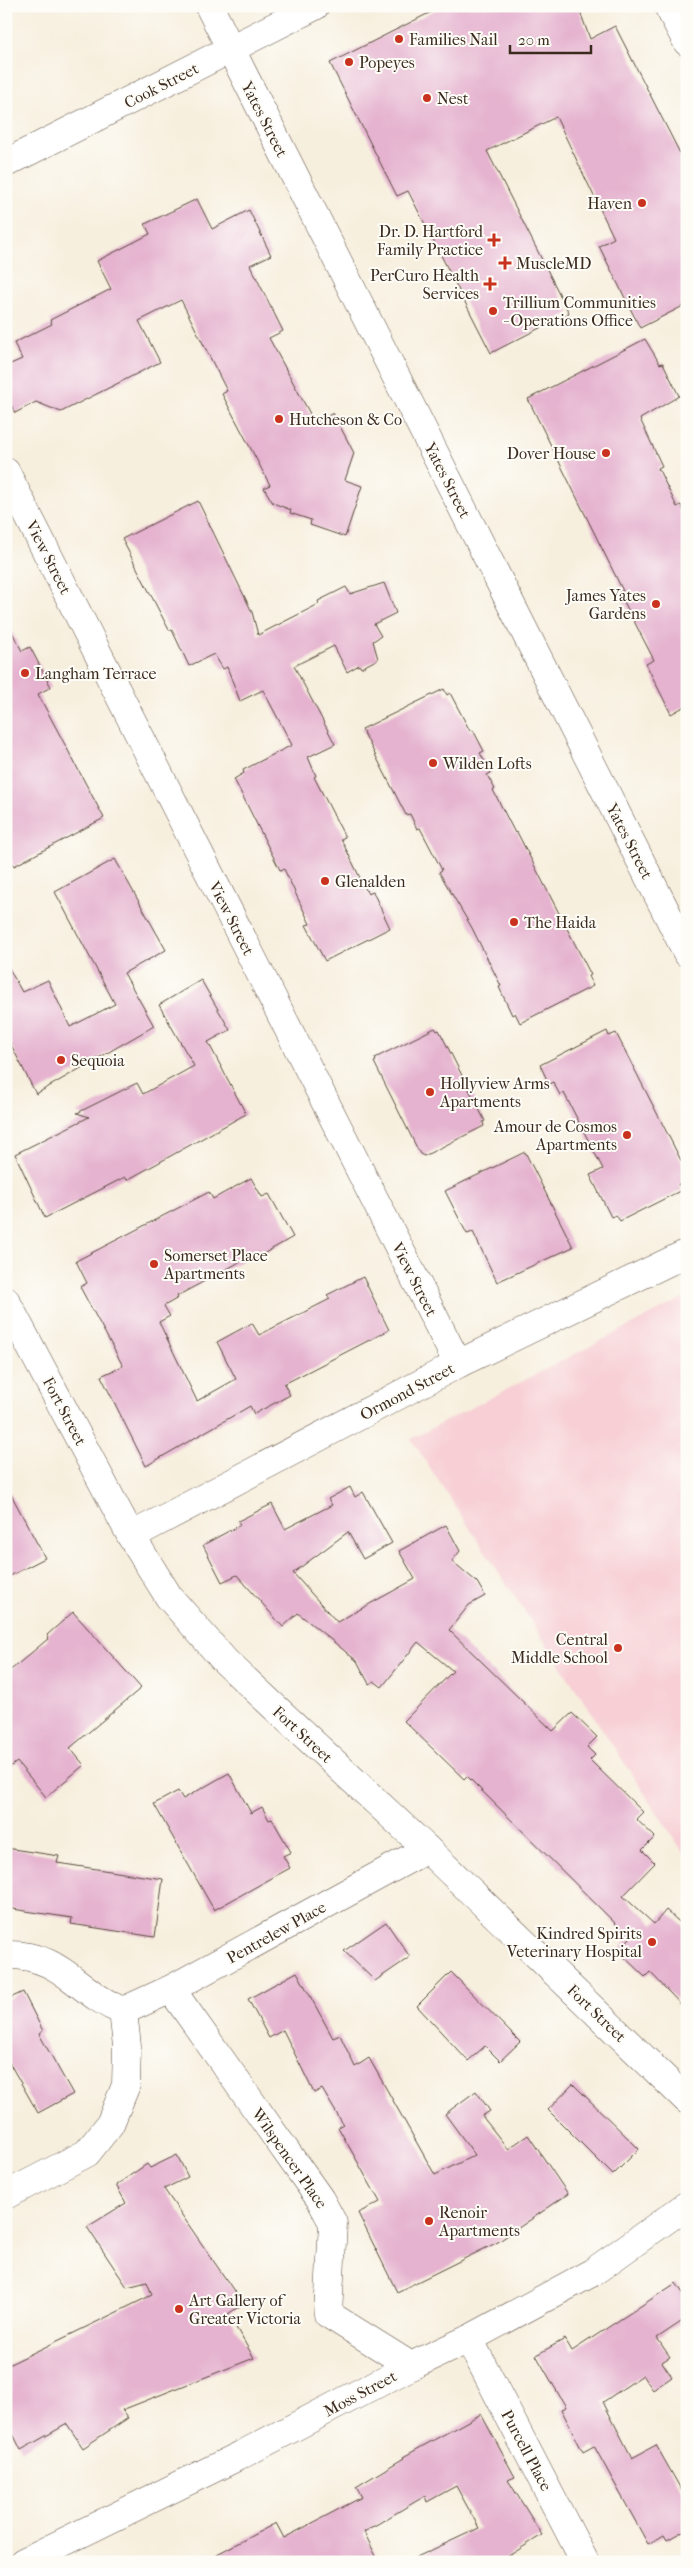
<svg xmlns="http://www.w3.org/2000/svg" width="693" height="2568" viewBox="0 0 693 2568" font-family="'IM FELL French Canon',serif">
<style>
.built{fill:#f7cfd5}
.building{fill:#e5b2cf}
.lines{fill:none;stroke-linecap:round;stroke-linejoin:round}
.minor-casing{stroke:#57483b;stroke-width:29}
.major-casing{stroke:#57483b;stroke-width:29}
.minor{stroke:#fff;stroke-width:28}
.major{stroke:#fff;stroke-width:28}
.poi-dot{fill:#c8321e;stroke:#fdfcf7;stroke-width:2}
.labels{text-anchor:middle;stroke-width:4;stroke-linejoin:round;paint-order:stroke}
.poi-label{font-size:16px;fill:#3b2a1e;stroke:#fdfcf7;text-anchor:start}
.street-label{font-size:16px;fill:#3b2a1e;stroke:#fdfcf7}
</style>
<rect width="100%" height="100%" fill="#fdfcf7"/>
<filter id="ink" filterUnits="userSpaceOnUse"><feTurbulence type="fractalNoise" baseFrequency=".02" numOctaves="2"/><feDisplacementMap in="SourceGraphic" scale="10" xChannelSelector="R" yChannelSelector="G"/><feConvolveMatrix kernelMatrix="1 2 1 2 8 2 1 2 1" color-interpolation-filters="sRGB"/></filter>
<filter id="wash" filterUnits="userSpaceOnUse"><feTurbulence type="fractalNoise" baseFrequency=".0096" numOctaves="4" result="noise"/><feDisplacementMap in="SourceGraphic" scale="20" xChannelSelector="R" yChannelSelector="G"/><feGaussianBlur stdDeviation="1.12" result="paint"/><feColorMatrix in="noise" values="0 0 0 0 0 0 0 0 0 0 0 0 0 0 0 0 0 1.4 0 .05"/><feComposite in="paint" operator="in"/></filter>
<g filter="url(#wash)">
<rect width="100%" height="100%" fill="#f7efde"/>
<path class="built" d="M687,1296V1858L411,1439Z"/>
<g id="blocks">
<g class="building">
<path d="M443,6H578L590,39L615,26L687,167V304L640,328L599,246L614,238L556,117L487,151L569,313L491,353L408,191L397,196L330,63Z"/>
<path d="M197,199L212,229L249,210L271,255L250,265L283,331L269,338L315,423L333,413L354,453L345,480L362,486L345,537L310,525L311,520L290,513L291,510L273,503L264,488L270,485L222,394L227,391L181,300L139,321L160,362L61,412L36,402L15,413L6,395V366L22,359L14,343L52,324L50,320L111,289L97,261L150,234L145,224Z"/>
<path d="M645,339L660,364L663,363L679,396L640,419L662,466L658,468L677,507L681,505L687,516V705L671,714L646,664L654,660L619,592L623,591L528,399Z"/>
<path d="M198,501L252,612L258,635L319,604L318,601L346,587L350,594L384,583L396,613L374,624L381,636L373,641L378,659L361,668L359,665L347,672L334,646L294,666L335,744L308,757L316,776L314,777L345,837L341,839L368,894L373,892L390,928L325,961L306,925L310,924L284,869L280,870L234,779L244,773L243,770L292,745L263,690L240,701L227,667L223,669L214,654L189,666L172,630H169L122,539Z"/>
<path d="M6,621L22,651L30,647L51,687L38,694L104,818L14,866L6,852Z"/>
<path d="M444,689L447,695L450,693L470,731L473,730L484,751L480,753L491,773L487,775L495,789L493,790L515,833L517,832L591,975L588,976L593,986L520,1023L515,1013L512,1015L499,987L501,986L472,928L439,872L442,870L420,828L417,829L410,814L406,815L362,729Z"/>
<path d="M115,859L166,950L124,973L154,1026L36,1094L6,1035V963L22,992L48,980L70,1027L115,1004L55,892Z"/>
<path d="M201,980L230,1030L208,1042L246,1114L149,1168L127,1180L125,1177L45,1218L15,1154L89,1117L77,1113L137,1083L143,1094L194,1066L159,1005Z"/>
<path d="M435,1028L437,1031L439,1030L485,1121L483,1122L484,1126L424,1156L420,1154L374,1062L376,1061L375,1058Z"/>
<path d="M607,1031L609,1036L616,1033L687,1172V1179L678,1184L682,1190L620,1221L616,1215L611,1217L590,1175L603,1169L564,1093L560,1095L553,1082L549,1084L540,1065Z"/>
<path d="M525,1152L573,1247L497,1282L473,1232L467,1234L445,1191Z"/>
<path d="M251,1178L262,1197L269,1194L293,1237L251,1261L249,1257L177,1296L178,1298L164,1306L170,1316L159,1322L197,1401L236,1379L217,1342L252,1323L259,1335L330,1299L327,1295L363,1277L389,1330L284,1384L290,1395L254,1414L250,1406L146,1466L101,1376L123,1366L80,1287L87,1283L76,1261L209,1192L213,1199Z"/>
<path d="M6,1485L45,1558L6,1578Z"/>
<path d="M350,1487L355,1497L363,1492L392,1543L363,1559L348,1532L293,1573L337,1622L415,1579L399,1551L446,1525L460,1551L452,1561L477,1582L485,1596L469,1605L449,1630L553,1731L572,1713L597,1737L587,1747L595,1755L590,1760L643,1812L636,1819L655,1837L642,1850L655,1863L623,1896L654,1924L666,1910L687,1929V2011L650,1972L645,1977L618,1951L630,1938L467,1776L464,1779L404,1721L453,1671L418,1642L382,1687L374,1681L369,1684L357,1661L298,1613L283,1627L237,1575L222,1582L203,1545L240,1525L238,1521L272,1504L285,1529L332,1505L328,1499Z"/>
<path d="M73,1612L141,1688L70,1748L84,1765L46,1797L17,1762L6,1770V1674L49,1638L47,1635Z"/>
<path d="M229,1773L251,1813L262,1807L269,1820L272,1819L291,1852L283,1856L290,1868L214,1910L154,1804L178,1791L183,1799Z"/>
<path d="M6,1848L59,1856L57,1863L163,1879L155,1937L71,1924L72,1918L6,1908Z"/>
<path d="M386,1922L410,1957L375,1981L344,1951Z"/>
<path d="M297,1972L333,2038L340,2035L355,2067L369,2058L435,2175L475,2155L445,2114L476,2091L490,2111L482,2116L508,2149L528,2135L568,2194L498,2242L397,2292L358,2213L380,2202L338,2127L343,2124L322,2089L314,2093L283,2030L269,2038L248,1999Z"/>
<path d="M451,1972L520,2042L500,2061L485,2046L468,2061L417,2006Z"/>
<path d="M23,1992L43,2031L39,2034L73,2094L38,2113L6,2057V2000Z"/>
<path d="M573,2084L639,2149L613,2175L548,2110Z"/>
<path d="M177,2155L188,2177L164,2189L243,2304L228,2314L254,2358L122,2410L128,2418L83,2448L67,2424L21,2450L6,2420V2366L152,2295L147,2282L127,2287L87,2227L126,2203L116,2185L147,2164L150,2168Z"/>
<path d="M676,2283L687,2299V2318L657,2338L670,2357L662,2362L672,2377L653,2390L643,2375L603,2402L632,2458L656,2445L687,2500V2529L667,2540L664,2535L648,2544L594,2446L583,2452L561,2409L566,2407L536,2355L565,2339L572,2351Z"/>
<path d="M481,2414L515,2477L508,2480L542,2535L499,2562H406L479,2528L456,2486L427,2502L425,2496L364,2532L379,2562H202L276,2523L284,2538L362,2497L356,2487L404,2458L403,2457Z"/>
</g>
</g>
</g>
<g filter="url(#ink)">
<use href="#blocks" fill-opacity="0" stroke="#57483b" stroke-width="1"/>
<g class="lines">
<defs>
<g id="minor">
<path d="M6,472L458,1364"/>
<path d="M131,1536L458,1364L687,1253"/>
<path d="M6,1955C62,1953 78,1994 123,2011L127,2046L126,2085L110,2124L87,2153L6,2195"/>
<path d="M171,1989L320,2199L333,2223L328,2314L411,2366"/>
<path d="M123,2011L171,1989L427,1849"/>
<path d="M469,2339L585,2562"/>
<path d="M23,2562L241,2455L411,2366L469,2339L593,2272L687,2205"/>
</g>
<g id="major">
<path d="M209,6L687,953"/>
<path d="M668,6L687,42"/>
<path d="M6,163L315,6"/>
<path d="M6,1301L131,1536L169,1597L225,1661L427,1849L687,2100"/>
</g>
</defs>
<use href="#minor" class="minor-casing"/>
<use href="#major" class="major-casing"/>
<use href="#minor" class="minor"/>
<use href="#major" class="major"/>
</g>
</g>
<g class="poi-dot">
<circle cx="399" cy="39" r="5"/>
<circle cx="349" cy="62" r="5"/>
<circle cx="427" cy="98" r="5"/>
<circle cx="642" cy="203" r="5"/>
<path d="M491.5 232.5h5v5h5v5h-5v5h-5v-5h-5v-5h5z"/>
<path d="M502.5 255.5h5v5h5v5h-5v5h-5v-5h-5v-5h5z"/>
<path d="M487.5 276.5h5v5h5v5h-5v5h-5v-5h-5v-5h5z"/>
<circle cx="493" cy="311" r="5"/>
<circle cx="279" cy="419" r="5"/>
<circle cx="606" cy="453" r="5"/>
<circle cx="656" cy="604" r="5"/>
<circle cx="25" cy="673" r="5"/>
<circle cx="433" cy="763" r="5"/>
<circle cx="325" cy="881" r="5"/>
<circle cx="514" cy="922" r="5"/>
<circle cx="61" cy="1060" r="5"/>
<circle cx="430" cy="1092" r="5"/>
<circle cx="627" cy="1135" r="5"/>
<circle cx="154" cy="1264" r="5"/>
<circle cx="618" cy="1648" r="5"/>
<circle cx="652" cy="1942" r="5"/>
<circle cx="429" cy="2221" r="5"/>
<circle cx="179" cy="2309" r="5"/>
</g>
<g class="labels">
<g class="poi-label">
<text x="409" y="45">Families Nail</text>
<text x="359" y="68">Popeyes</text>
<text x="437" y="104">Nest</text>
<text x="632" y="209" text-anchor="end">Haven</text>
<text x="483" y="237" text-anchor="end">Dr. D. Hartford<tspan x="483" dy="18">Family Practice</tspan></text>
<text x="516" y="269">MuscleMD</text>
<text x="479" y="281" text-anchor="end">PerCuro Health<tspan x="479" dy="18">Services</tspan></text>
<text x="503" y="308">Trillium Communities<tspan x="503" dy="18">- Operations Office</tspan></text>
<text x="289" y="425">Hutcheson &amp; Co</text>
<text x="596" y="459" text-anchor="end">Dover House</text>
<text x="646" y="601" text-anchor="end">James Yates<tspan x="646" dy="18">Gardens</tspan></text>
<text x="35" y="679">Langham Terrace</text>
<text x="443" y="769">Wilden Lofts</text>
<text x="335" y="887">Glenalden</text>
<text x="524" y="928">The Haida</text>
<text x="71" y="1066">Sequoia</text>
<text x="440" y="1089">Hollyview Arms<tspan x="440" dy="18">Apartments</tspan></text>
<text x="617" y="1132" text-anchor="end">Amour de Cosmos<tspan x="617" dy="18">Apartments</tspan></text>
<text x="164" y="1261">Somerset Place<tspan x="164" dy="18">Apartments</tspan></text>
<text x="608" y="1645" text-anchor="end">Central<tspan x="608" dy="18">Middle School</tspan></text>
<text x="642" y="1939" text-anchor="end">Kindred Spirits<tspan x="642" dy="18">Veterinary Hospital</tspan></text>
<text x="439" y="2218">Renoir<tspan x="439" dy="18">Apartments</tspan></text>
<text x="189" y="2306">Art Gallery of<tspan x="189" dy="18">Greater Victoria</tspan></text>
</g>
<g class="street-label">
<text transform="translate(161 85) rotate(-27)" y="6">Cook Street</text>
<text transform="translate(265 119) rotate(63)" y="6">Yates Street</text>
<text transform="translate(448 480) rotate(63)" y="6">Yates Street</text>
<text transform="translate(49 557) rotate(63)" y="6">View Street</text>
<text transform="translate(630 841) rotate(63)" y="6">Yates Street</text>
<text transform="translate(232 918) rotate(63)" y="6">View Street</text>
<text transform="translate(415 1279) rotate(63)" y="6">View Street</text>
<text transform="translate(407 1391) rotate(-28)" y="6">Ormond Street</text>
<text transform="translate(65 1411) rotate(62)" y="6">Fort Street</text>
<text transform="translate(303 1734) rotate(43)" y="6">Fort Street</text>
<text transform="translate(276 1932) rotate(-29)" y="6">Pentrelew Place</text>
<text transform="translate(597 2013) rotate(44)" y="6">Fort Street</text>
<text transform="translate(290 2158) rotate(55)" y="6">Wilspencer Place</text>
<text transform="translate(360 2393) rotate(-28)" y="6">Moss Street</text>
<text transform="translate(527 2450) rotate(62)" y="6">Purcell Place</text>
</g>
</g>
<rect width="693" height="2568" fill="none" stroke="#fdfcf7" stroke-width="25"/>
<path d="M510 45v8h81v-8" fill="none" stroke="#3b2a1e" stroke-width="2.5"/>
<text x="518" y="45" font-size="15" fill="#3b2a1e" stroke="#fdfcf7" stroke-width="4" paint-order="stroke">20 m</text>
</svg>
